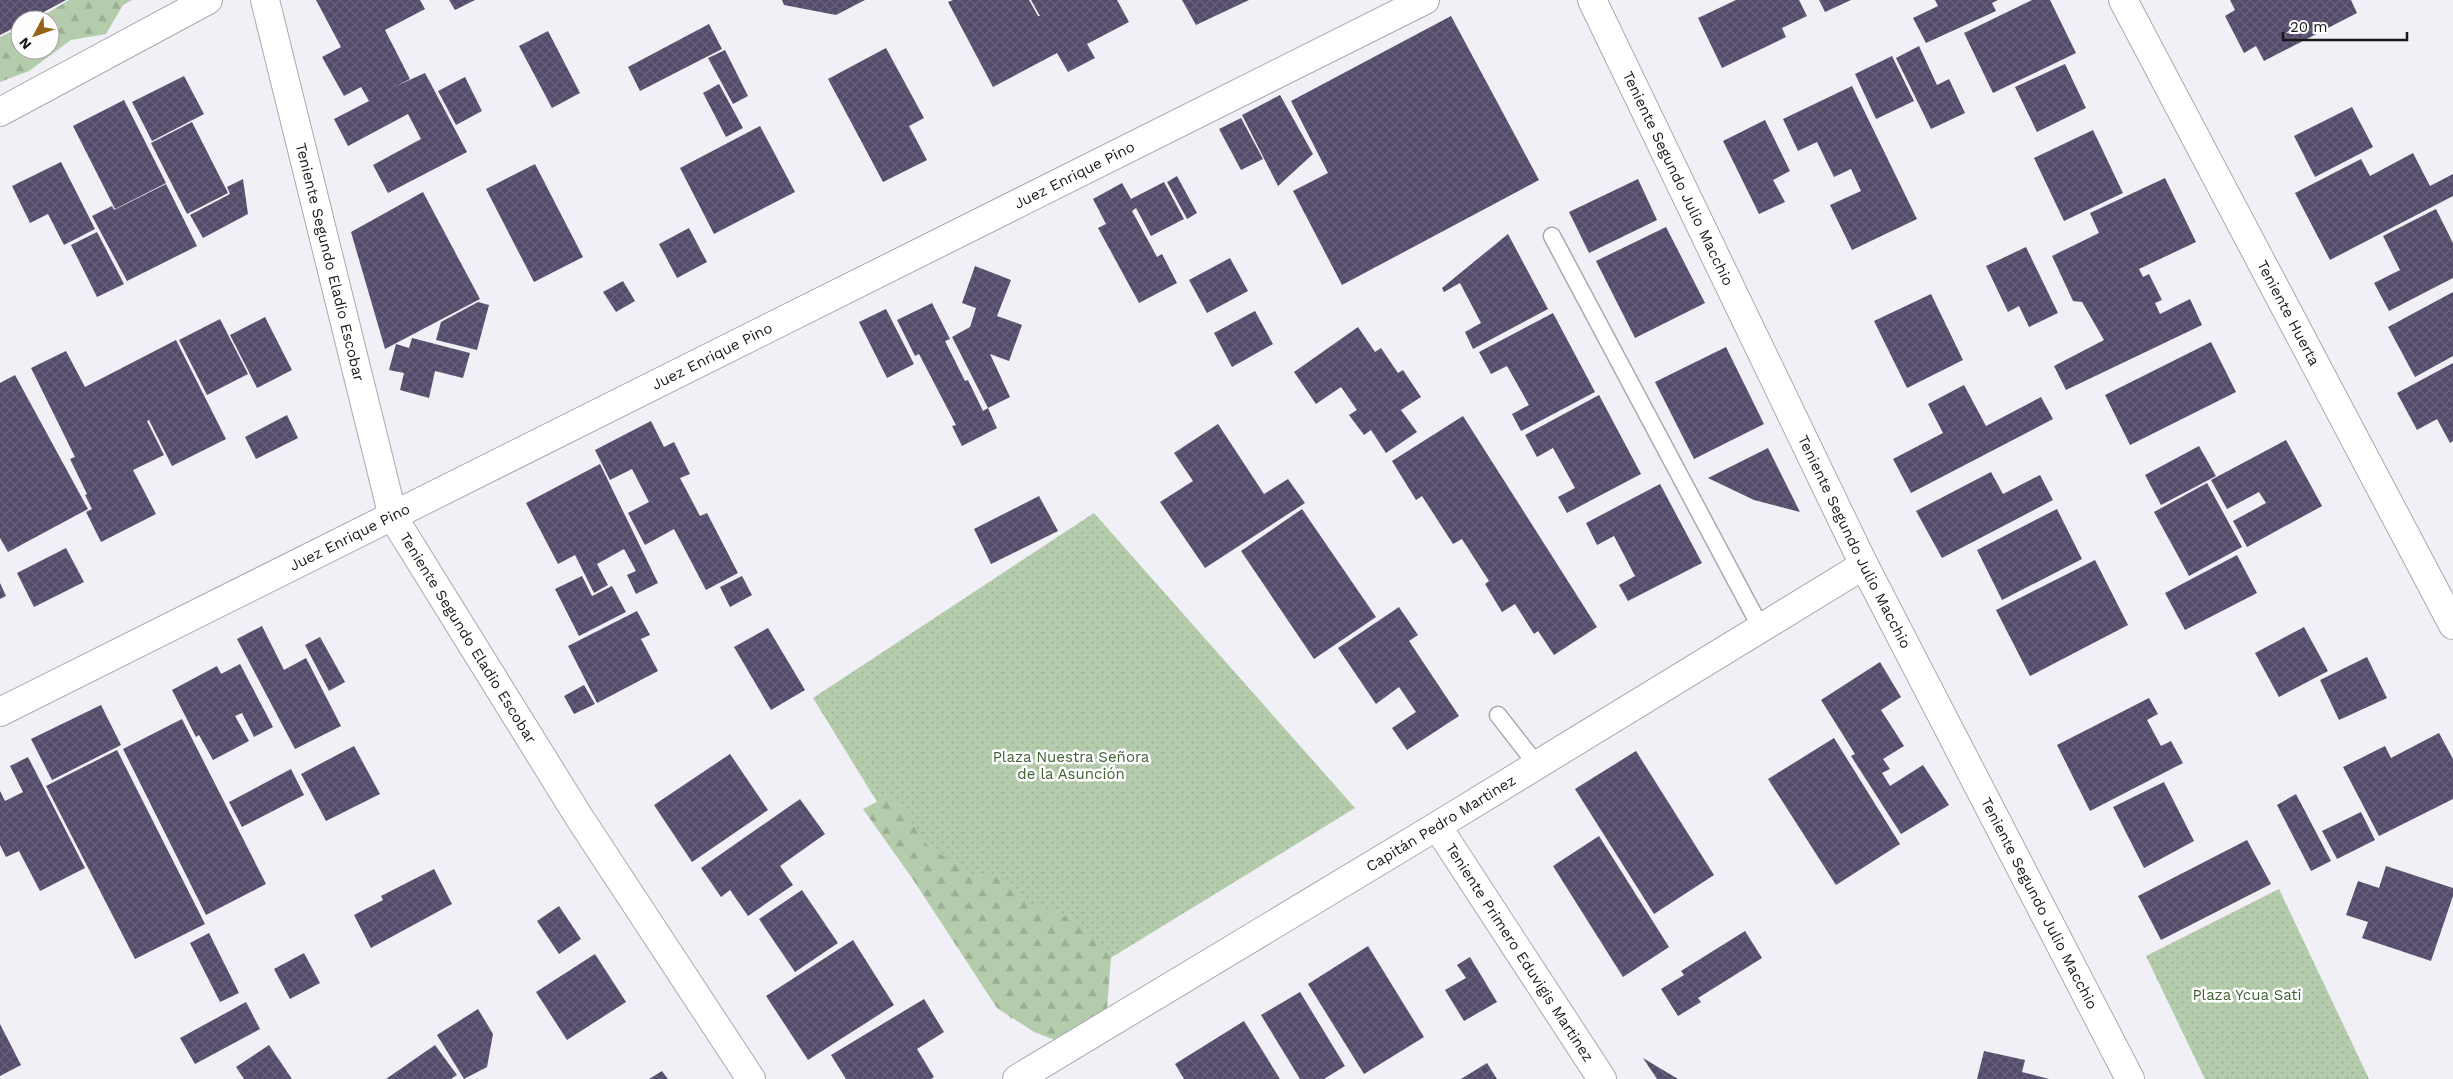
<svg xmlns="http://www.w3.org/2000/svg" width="2453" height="1079" viewBox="0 0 2453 1079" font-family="'Work Sans',sans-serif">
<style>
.grass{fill:url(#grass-dots)}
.forest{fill:url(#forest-firs)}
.building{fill:url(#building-cross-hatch)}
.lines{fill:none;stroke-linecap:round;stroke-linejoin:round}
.lane-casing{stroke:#a9a9af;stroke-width:19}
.street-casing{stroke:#a9a9af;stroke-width:30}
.lane{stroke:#fff;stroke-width:16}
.street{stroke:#fff;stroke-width:28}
.labels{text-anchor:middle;stroke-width:5;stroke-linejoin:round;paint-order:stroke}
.street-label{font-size:15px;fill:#19191b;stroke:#fefeff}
.park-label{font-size:15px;fill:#3f6232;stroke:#fefeff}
</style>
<defs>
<pattern id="grass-dots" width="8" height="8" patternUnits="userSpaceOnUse" patternTransform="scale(1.25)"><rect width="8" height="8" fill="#b4ccac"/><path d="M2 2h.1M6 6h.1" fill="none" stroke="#9aaf93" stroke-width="1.8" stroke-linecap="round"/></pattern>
<pattern id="forest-firs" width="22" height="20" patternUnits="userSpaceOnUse" patternTransform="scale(1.25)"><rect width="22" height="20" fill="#b4ccac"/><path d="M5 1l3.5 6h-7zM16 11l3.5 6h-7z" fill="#9aaf93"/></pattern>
<pattern id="building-cross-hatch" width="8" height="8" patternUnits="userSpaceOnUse" patternTransform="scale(1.25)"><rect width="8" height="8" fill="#544b6b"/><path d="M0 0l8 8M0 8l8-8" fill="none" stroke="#68617b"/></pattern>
</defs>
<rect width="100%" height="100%" fill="#f0f0f6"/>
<g class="grass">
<path d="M1094,513L1355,808L1011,1019L813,698Z"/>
<path d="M2279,889L2369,1079H2205L2146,956Z"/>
</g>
<g class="forest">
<path d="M69,0H132L123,5L106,34L71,40L29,71L0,82V37L20,28V50H50V20H36Z"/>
<path d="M892,794L928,846L973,875L1001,873L1029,904L1075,919L1111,958L1107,1009L1055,1040L1034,1032L997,1008L912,878L863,809Z"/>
</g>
<g class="building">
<path d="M0,0H66L29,20H20V25L0,35Z"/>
<path d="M316,0H420L425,9L385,30L410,79L394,87L425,73L467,152L388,193L373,165L421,139L408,114L348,146L334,119L369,101L361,87L344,96L322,57L341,47Z"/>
<path d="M449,0H475L455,10Z"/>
<path d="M782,0H865L836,15L784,5Z"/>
<path d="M953,0H1029L1038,16H1040L1031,0H1117L1129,22L1087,44L1095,58L1068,72L1057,53L993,87L948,2Z"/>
<path d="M1182,0H1249L1196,25Z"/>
<path d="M1736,0H1799L1807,16L1782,28L1786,37L1722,68L1698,18Z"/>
<path d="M1819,0H1851L1825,12Z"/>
<path d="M1935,0H1998L1992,3L1996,11L1926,43L1913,18L1938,6Z"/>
<path d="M2032,0H2050L2076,53L1993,93L1964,33Z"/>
<path d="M2230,0H2351L2357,13L2264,61L2256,46L2244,53L2225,16L2235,10Z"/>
<path d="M1451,16L1539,180L1342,285L1293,191L1328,173L1291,101Z"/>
<path d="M709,24L722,49L640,91L628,67Z"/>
<path d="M548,31L580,93L552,108L519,46Z"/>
<path d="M1919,46L1937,85L1949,79L1965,113L1931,129L1896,58Z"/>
<path d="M886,48L924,118L909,126L927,160L883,182L828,79Z"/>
<path d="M725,50L748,96L733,104L708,58Z"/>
<path d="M1892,56L1914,101L1876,119L1855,74Z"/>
<path d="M2065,64L2086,108L2037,132L2015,87Z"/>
<path d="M184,76L204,114L152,141L132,102Z"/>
<path d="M465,77L482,111L456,125L438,91Z"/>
<path d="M719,84L743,128L726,137L703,93Z"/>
<path d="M1852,86L1917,219L1852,250L1830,205L1861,191L1851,169L1834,177L1817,142L1798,151L1783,119Z"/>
<path d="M1280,95L1313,154L1278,186L1242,115Z"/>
<path d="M124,100L166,183L115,209L73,126Z"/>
<path d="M2352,107L2373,147L2315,177L2294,136Z"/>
<path d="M1241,118L1263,159L1241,170L1219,129Z"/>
<path d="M1765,120L1790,171L1773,180L1785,202L1759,214L1723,141Z"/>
<path d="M192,122L228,193L187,214L151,143Z"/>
<path d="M760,126L795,192L714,234L680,168Z"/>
<path d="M2093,130L2123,193L2064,221L2034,158Z"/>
<path d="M2413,153L2430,186L2453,174V196L2330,260L2295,193L2361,159L2370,176Z"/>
<path d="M61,162L95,229L64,245L48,214L30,223L12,186Z"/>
<path d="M535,164L583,257L534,282L486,189Z"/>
<path d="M1177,176L1197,213L1187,219L1167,182Z"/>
<path d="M2165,178L2196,242L2139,269L2143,277L2149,274L2162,300L2155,303L2160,314L2190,299L2202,325L2066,390L2054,366L2104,340L2082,302L2073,301L2052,256L2099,233L2090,213Z"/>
<path d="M243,179L248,214L203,238L190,215L230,194L227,187Z"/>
<path d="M1638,179L1657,220L1589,253L1569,212Z"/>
<path d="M1164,182L1184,219L1151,236L1136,208L1132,211L1157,257L1162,254L1177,283L1139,303L1098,228L1106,224L1093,199L1122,183L1131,199Z"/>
<path d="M166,184L197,246L127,281L92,216L112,206L114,210Z"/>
<path d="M423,192L480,299L385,349L351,232Z"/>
<path d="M2436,209L2453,243V278L2389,311L2374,283L2400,270L2383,236Z"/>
<path d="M1666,227L1705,303L1635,338L1596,261Z"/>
<path d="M689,228L707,262L677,278L659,244Z"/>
<path d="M97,232L124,284L97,297L71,245Z"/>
<path d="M1508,234L1548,309L1473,349L1465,332L1481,323L1460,283L1444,292L1442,288Z"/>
<path d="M2026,247L2058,313L2029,327L2019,306L2008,312L1986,266Z"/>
<path d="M1230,258L1248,291L1207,313L1189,280Z"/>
<path d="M975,266L1011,280L997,316L1022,325L1009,361L990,354L1010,397L988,408L952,337L970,327L976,308L962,303Z"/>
<path d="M623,281L635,301L616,312L603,292Z"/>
<path d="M2453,292V356L2415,377L2388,327Z"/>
<path d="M1931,294L1963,360L1907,388L1874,321Z"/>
<path d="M478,302L489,305L477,350L436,340L441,322Z"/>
<path d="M932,303L950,339L945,341L965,381L968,380L983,411L988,408L997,428L962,446L952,426L956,425L919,354L915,356L897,320Z"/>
<path d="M886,309L914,364L887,378L859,322Z"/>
<path d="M1255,311L1273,344L1232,367L1214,333Z"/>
<path d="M1553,313L1595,392L1521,431L1512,414L1529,405L1507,366L1491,374L1479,352Z"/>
<path d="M265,317L292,370L257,388L230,335Z"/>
<path d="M220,319L248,374L207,395L179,340Z"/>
<path d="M1358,327L1375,352L1381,348L1398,373L1403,370L1421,397L1401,410L1417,432L1386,453L1371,430L1364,435L1349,415L1357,410L1341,387L1316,404L1294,372Z"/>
<path d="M412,338L470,353L463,378L435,371L429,398L400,390L404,373L389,370L396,344L409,348Z"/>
<path d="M176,340L226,439L172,466L149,420L147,421L164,455L133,470L156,514L101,542L86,512L92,509L85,495L87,494L70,459L75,457L31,368L66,351L85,387Z"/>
<path d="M2211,342L2236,392L2130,445L2105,395Z"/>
<path d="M1726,347L1764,424L1694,459L1655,382Z"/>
<path d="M2453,363V441L2450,443L2437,419L2417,430L2397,393Z"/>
<path d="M15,375L88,509L8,552L0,538V383Z"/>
<path d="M1964,385L1986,426L2041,397L2053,419L1911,493L1893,459L1943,433L1928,404Z"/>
<path d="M1599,395L1641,474L1567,513L1558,497L1575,488L1553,448L1537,457L1525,435Z"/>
<path d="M287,415L298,438L256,459L245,437Z"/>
<path d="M1463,416L1597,627L1554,655L1538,631L1534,634L1515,604L1502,612L1485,584L1489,581L1462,539L1453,544L1422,496L1416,500L1392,461Z"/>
<path d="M651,421L664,447L674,442L690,474L680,478L700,516L707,513L738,573L706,590L674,529L645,545L628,513L649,502L632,469L610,480L595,450Z"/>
<path d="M1218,424L1264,494L1288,479L1305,503L1205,568L1160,502L1193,481L1174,453Z"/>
<path d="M2286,440L2322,506L2247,547L2233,521L2266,503L2259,492L2227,509L2211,480Z"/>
<path d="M2199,446L2216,476L2161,505L2145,475Z"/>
<path d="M1768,448L1800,512L1754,500L1708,478Z"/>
<path d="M600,464L658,583L636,594L627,575L636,571L624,549L597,564L608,585L594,593L575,555L558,564L526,503Z"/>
<path d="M1991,472L2003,494L2040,475L2053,500L1942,558L1916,511Z"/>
<path d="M2207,483L2242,547L2189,576L2154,512Z"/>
<path d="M1660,484L1702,563L1628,601L1619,585L1635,576L1614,536L1597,545L1586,523Z"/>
<path d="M1039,496L1058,531L991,564L974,529Z"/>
<path d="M1302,509L1376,617L1314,659L1241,551Z"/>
<path d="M2057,509L2082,559L2002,600L1977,550Z"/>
<path d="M66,548L84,582L34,607L17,573Z"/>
<path d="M2237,555L2257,593L2185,630L2165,593Z"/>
<path d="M2095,560L2128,625L2030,676L1996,610Z"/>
<path d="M582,576L592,596L612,586L626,612L579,636L555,589Z"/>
<path d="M742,576L752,595L730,607L720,587Z"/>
<path d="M0,583L6,596L0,599Z"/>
<path d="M1399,607L1418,635L1409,641L1459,716L1407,750L1392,728L1416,712L1399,687L1376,704L1338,648Z"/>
<path d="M637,611L650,635L641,639L658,671L597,703L568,646Z"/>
<path d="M262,626L284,670L306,658L341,726L295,749L237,639Z"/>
<path d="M2304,627L2328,671L2279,697L2255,653Z"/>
<path d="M768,628L805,690L771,710L734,647Z"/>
<path d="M320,637L345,682L329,691L305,645Z"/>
<path d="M2367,657L2387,698L2339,720L2320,680Z"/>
<path d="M1880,662L1901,697L1881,710L1904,746L1883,759L1890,769L1882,773L1890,786L1923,765L1949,805L1901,834L1851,756L1855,754L1821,700Z"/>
<path d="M240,664L273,727L254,737L242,713L235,716L249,741L213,760L199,735L196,737L172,690L217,666L221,674Z"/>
<path d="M584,685L595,704L574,714L564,696Z"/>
<path d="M2149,698L2158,714L2147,720L2161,746L2171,741L2183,763L2090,811L2057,745Z"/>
<path d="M101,705L121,745L52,780L31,739Z"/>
<path d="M182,719L266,884L206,915L123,749Z"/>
<path d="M2439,733L2453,759V799L2379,836L2343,767L2385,746L2391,758Z"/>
<path d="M1834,738L1900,844L1836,885L1768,779Z"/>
<path d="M354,746L380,794L326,821L301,774Z"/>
<path d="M117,750L205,924L135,959L46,786Z"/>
<path d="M1636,751L1714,875L1654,914L1575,789Z"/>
<path d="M730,754L768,810L692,862L654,805Z"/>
<path d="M28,757L85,868L40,891L19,851L6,857L0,845V791L5,801L23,792L10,766Z"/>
<path d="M291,769L304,795L242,827L229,802Z"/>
<path d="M2164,782L2194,841L2144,868L2113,807Z"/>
<path d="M2296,794L2331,861L2311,871L2277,805Z"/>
<path d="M800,799L825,834L780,866L793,885L748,916L730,890L721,897L701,868Z"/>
<path d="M2361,812L2375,840L2337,859L2322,831Z"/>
<path d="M1599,836L1669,947L1623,977L1553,866Z"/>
<path d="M2247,840L2271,884L2161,940L2138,896Z"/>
<path d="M2386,866L2453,888V896L2431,961L2362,938L2368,922L2346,915L2358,881L2379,888Z"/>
<path d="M434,869L452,904L371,948L354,915L383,900L381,896Z"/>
<path d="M802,890L838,943L795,972L759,919Z"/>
<path d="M559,906L581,939L559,954L537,921Z"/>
<path d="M1745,931L1762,958L1698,998L1701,1002L1678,1016L1661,989L1684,975L1681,971Z"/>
<path d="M209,933L239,993L220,1002L190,943Z"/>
<path d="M853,940L894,1005L808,1060L766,996Z"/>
<path d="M1368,946L1424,1037L1364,1074L1308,984Z"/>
<path d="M304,953L320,983L290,999L274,969Z"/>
<path d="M595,954L626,1002L567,1040L536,992Z"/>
<path d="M1470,957L1497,1002L1464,1021L1445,990L1466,978L1457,965Z"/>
<path d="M1300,992L1345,1066L1324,1079H1300L1261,1015Z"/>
<path d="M924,999L944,1032L917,1049L934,1077L931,1079H846L831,1055Z"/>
<path d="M246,1002L260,1029L195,1064L180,1038Z"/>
<path d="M478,1009L493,1034L487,1067L464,1079L437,1035Z"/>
<path d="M1244,1021L1280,1079H1184L1175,1064Z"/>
<path d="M0,1024L21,1065L0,1076Z"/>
<path d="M269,1045L292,1079H244L236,1067Z"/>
<path d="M435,1045L457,1075L451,1079H386Z"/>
<path d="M1984,1051L2025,1060L2022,1072L2049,1079H1977Z"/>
<path d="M1643,1058L1678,1079H1657Z"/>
<path d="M1487,1063L1497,1079H1461Z"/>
<path d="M662,1071L668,1079H649Z"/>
</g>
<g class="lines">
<defs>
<g id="lane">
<path d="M1552,236L1761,628"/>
<path d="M1498,715L1537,765"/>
</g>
<g id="street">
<path id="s1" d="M265,0L393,517L579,817L751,1079"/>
<path id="s2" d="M1592,0L1864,565L2130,1079"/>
<path id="s3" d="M2123,0L2453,625"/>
<path d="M0,112L208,0"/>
<path id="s4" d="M0,712L1425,0"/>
<path id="s5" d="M1437,826L1602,1079"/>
<path id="s6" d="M1017,1079L1437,826L1864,565"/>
</g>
</defs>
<use href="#lane" class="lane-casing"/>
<use href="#street" class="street-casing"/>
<use href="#lane" class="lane"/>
<use href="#street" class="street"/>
</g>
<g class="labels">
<g class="street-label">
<text dy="5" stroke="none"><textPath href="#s4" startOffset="1201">Juez Enrique Pino</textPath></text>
<text dy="5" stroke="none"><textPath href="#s2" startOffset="198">Teniente Segundo Julio Macchio</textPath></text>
<text dy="5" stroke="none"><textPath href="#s1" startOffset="270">Teniente Segundo Eladio Escobar</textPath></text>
<text dy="5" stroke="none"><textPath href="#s3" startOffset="354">Teniente Huerta</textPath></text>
<text dy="5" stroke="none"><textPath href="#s4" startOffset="796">Juez Enrique Pino</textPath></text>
<text dy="5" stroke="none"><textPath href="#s4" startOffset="391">Juez Enrique Pino</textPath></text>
<text dy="5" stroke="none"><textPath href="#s2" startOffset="602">Teniente Segundo Julio Macchio</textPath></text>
<text dy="5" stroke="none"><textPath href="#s1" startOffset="675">Teniente Segundo Eladio Escobar</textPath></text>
<text dy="5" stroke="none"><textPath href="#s6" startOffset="495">Capitán Pedro Martinez</textPath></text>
<text dy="5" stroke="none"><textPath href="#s2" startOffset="1008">Teniente Segundo Julio Macchio</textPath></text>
<text dy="5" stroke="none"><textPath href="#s5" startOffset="151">Teniente Primero Eduvigis Martinez</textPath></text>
</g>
<g class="park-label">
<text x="1071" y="762">Plaza Nuestra Señora<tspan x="1071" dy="17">de la Asunción</tspan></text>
<text x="2247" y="1000">Plaza Ycua Sati</text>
</g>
</g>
<g transform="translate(35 35) rotate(229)"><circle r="24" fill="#fefeff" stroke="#a2a2a4"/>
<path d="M0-4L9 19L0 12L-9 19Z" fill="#956215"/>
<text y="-8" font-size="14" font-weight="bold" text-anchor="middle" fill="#19191b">N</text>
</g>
<path d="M2283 32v8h124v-8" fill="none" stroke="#19191b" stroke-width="2.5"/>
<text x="2290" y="32" font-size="15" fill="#19191b" stroke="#fefeff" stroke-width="4" paint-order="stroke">20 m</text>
</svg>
